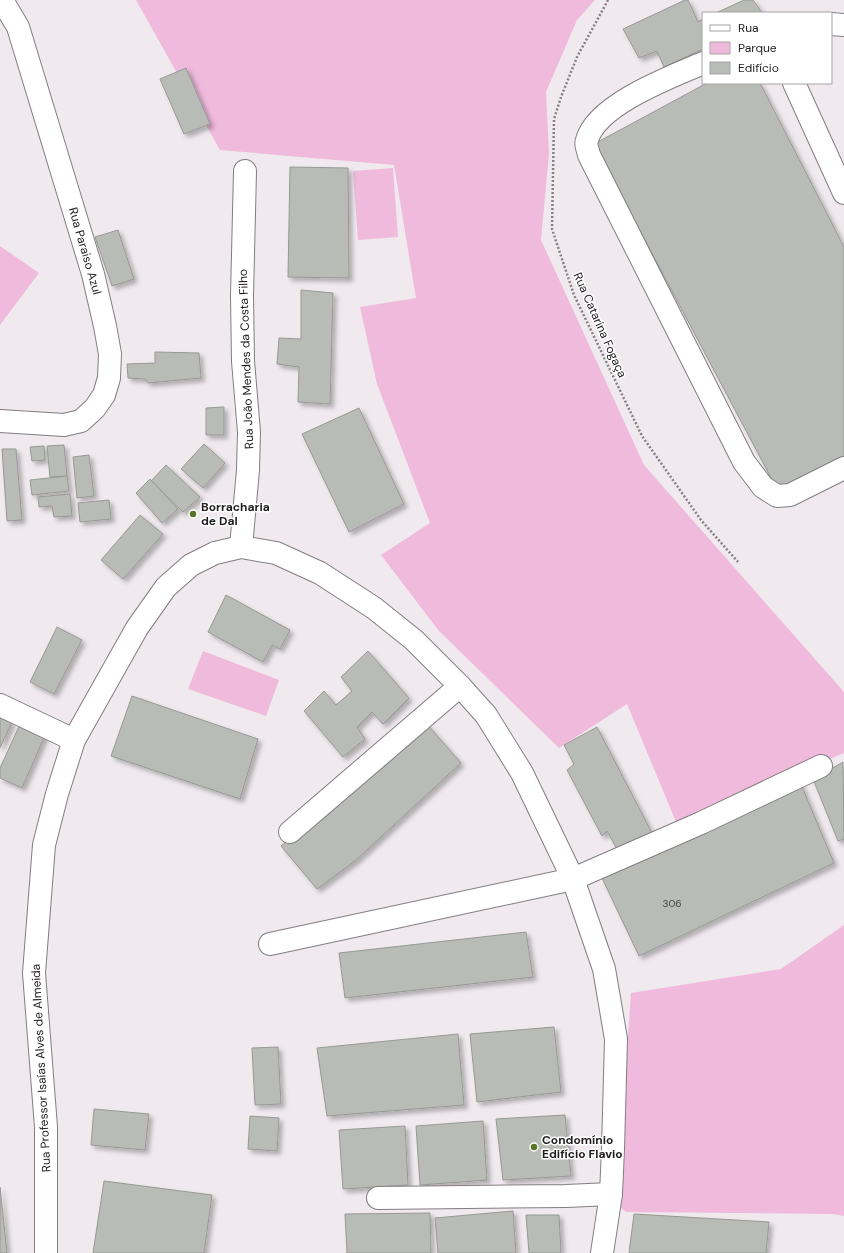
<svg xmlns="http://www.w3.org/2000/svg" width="844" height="1253" viewBox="0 0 844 1253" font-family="'DM Sans',sans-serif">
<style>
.green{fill:#efbadc}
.building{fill:#b8bbb6;stroke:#979994;filter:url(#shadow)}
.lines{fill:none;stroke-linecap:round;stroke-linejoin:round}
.minor-casing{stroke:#837d81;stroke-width:24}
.path{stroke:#848083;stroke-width:2.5;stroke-dasharray:2 2;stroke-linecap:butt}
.minor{stroke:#fff;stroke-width:22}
.poi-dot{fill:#57762c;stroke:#fff;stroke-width:1.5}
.labels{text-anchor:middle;stroke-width:3;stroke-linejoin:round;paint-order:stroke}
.number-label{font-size:10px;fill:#444443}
.street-label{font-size:12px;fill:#1e1c1d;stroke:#fff}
.poi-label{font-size:12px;font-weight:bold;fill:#1e1c1d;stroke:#fff;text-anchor:start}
</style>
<defs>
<filter id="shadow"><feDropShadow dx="3.5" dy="3.5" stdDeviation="2" flood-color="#0004"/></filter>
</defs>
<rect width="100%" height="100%" fill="#f0eaee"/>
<g class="green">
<path d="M136,0H595L577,20L546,92L549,154L541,240L644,465L844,692V753L676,822L627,704L559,748L439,631L381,555L430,523L377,384L360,307L416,298L394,165L220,150Z"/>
<path d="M393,168L398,237L358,240L353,171Z"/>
<path d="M0,246L39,273L0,325Z"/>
<path d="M203,651L279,680L266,716L188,689Z"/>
<path d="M844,925V1216L833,1214L626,1212L612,1201L623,1107L631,993L781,969Z"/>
</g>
<g class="building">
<path d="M685,0H688L698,22L703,19V49L664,67L657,51L639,58L623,29Z"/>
<path d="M744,0H753L762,13H716Z"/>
<path d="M186,68L210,124L184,134L160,79Z"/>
<path d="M707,83H760L844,247V458L778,491L594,144Z"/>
<path d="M290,167L348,168L349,278L288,277Z"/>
<path d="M118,230L134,279L112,286L95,237Z"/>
<path d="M301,290L333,293L330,404L298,402L299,367L277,364L279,338L301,339Z"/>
<path d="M155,352L199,353L201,378L148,383L145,379L128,378L127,364L155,363Z"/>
<path d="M224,407V435H206V408Z"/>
<path d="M359,408L404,504L349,532L302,434Z"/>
<path d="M204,444L225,463L203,488L181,469Z"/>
<path d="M64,445L67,476L50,477L47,446Z"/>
<path d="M44,446L45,460L32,461L30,447Z"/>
<path d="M2,449H16L22,520L7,521Z"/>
<path d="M89,455L94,496L77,498L73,457Z"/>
<path d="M166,465L200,497L183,512L151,481Z"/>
<path d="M67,476L69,491L32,495L30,480Z"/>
<path d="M150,479L178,509L162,523L136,493Z"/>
<path d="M70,494L72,516L54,517L52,506L39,507L38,497Z"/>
<path d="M109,500L111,519L80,522L78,503Z"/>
<path d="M140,515L163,534L123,579L101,560Z"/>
<path d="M226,595L290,630L280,649L272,645L263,662L208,632Z"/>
<path d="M57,627L82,640L54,694L30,682Z"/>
<path d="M368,651L409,698L383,724L372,712L357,727L365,739L343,757L304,711L324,691L336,705L352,691L341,677Z"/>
<path d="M132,696L258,739L240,799L111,756Z"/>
<path d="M0,716L12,722L0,748Z"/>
<path d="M21,722L46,733L22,788L0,778V768Z"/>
<path d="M425,722L461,763L356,860L317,889L281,846Z"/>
<path d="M597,727L652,833L619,853L607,831L602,836L567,770L574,764L564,745Z"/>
<path d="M843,762L844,839L838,841L813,779Z"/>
<path d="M800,782L834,863L639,956L602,878Z"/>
<path d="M526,932L533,977L345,998L339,953Z"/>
<path d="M554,1027L561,1092L477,1102L470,1034Z"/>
<path d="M458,1034L464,1105L327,1116L317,1048Z"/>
<path d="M278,1047L281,1104L255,1105L252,1048Z"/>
<path d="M94,1109L149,1114L145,1150L91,1145Z"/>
<path d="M565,1115L571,1176L503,1180L496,1119Z"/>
<path d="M250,1116L279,1118L277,1151L248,1149Z"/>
<path d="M483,1121L487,1180L420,1185L416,1126Z"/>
<path d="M405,1126L408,1185L343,1189L339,1130Z"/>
<path d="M104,1181L212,1195L204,1253H93Z"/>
<path d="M0,1187L7,1253H0Z"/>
<path d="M513,1211L516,1253H438L435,1218Z"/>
<path d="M430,1213L431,1253H347L345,1214Z"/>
<path d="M634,1214L769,1222L766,1253H629Z"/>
<path d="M526,1215H559L561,1253H529Z"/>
</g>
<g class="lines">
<defs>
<g id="minor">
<path d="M0,2L5,5L18,27L93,274L105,326L110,354L109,378L104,395L95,408L81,421L64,425L0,421"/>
<path d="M831,24L844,25"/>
<path d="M703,63C671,77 597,104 587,140C585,144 588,150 589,155L744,462L763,487L777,496L790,495L844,468"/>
<path d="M794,83L844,193"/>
<path d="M241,547L248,470L249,432L243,361L242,296L245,171"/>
<path d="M0,705L74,740"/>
<path d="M290,832L460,686"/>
<path d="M270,944L573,879L701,823L821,766"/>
<path d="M378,1198L566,1196L611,1194"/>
<path d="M46,1253V1127L34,973L44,845L57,794L74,740L137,628L166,587L191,565L215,553L241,547L276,553L320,573L374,608L414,640L460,686L486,715L522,773L573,879L604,969L616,1039L613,1149L611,1194L602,1253"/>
</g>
</defs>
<use href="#minor" class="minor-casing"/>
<path class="path" d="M608,0L577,57L561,97L554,119L552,229L574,295L642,436L701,520L738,562"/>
<use href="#minor" class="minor"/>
</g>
<g class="poi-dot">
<circle cx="193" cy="514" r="4"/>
<circle cx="534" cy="1147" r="4"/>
</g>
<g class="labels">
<g class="number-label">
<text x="672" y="907">306</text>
</g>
<g class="street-label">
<text transform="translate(85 251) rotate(74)" y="4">Rua Paraiso Azul</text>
<text transform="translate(600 325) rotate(66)" y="4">Rua Catarina Fogaça</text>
<text transform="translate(246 359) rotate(-92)" y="4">Rua João Mendes da Costa Filho</text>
<text transform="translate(41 1068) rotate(-93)" y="4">Rua Professor Isaías Alves de Almeida</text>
</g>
<g class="poi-label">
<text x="201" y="511">Borracharia<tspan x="201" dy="14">de Dal</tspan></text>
<text x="542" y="1144">Condomínio<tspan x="542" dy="14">Edifício Flavio</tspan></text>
</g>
</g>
<rect x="702" y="12" width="130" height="72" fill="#ffffff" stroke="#a5a4a5"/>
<rect x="710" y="25" width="20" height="6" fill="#ffffff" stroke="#a5a4a5"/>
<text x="738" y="32" font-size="12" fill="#1e1c1d">Rua</text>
<rect x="710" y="42" width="20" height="12" fill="#efbadc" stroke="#a5a4a5"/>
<text x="738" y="52" font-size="12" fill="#1e1c1d">Parque</text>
<rect x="710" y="62" width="20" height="12" fill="#b8bbb6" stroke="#a5a4a5"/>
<text x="738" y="72" font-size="12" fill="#1e1c1d">Edifício</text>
</svg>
